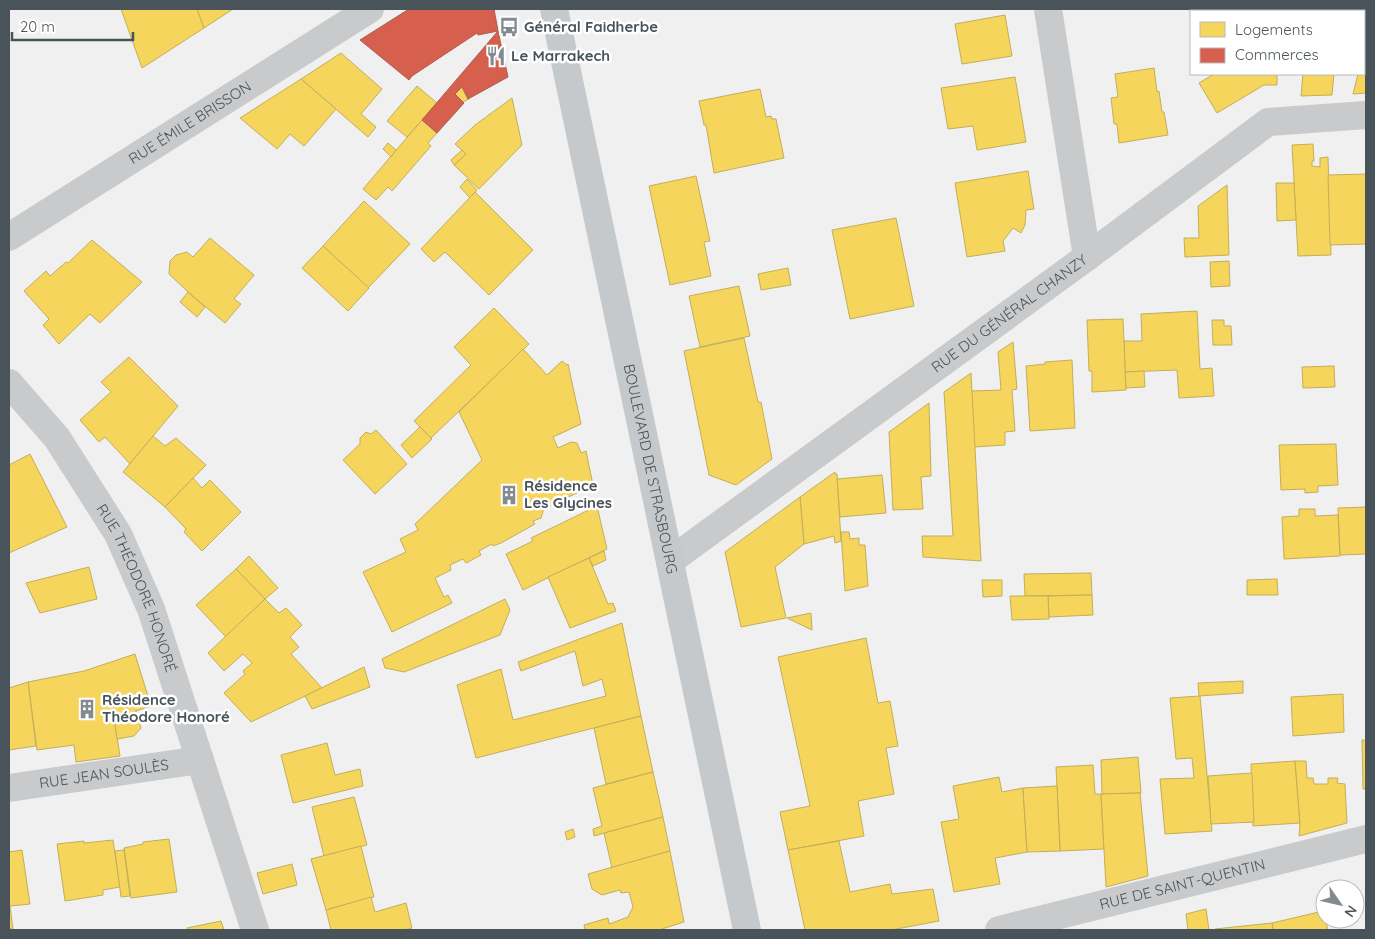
<svg xmlns="http://www.w3.org/2000/svg" width="1375" height="939" viewBox="0 0 1375 939" font-family="Quicksand,sans-serif">
<style>
.homes{fill:#f6d55c;stroke:#c2ae5b}
.shops{fill:#d6604d;stroke:#ac5c51}
.lines{fill:none;stroke-linecap:round;stroke-linejoin:round}
.minor{stroke:#c8cacb;stroke-width:28}
.major{stroke:#c6c9cb;stroke-width:28}
.labels{text-anchor:middle;stroke-width:5;stroke-linejoin:round;paint-order:stroke}
.poi-label{font-size:15px;font-weight:bold;fill:#49545a;stroke:#fff;text-anchor:start}
.street-label{font-size:15px;fill:#49545a;stroke:#fff}
</style>
<rect width="100%" height="100%" fill="#f0f0f0"/>
<g class="homes">
<path d="M121,9H197L204,28L142,68Z"/>
<path d="M197,9H233L204,28Z"/>
<rect x="1229" y="9" width="57" height="2"/>
<path d="M1286,9H1340L1339,11H1286Z"/>
<path d="M1005,15L1012,56L962,64L955,24Z"/>
<path d="M341,53L382,89L361,114L376,127L368,137L301,79Z"/>
<path d="M1364,58L1366,59V93L1353,94L1358,74H1364Z"/>
<path d="M1154,68L1157,92L1159,91L1162,112H1164L1168,135L1119,143L1117,124H1114L1111,98L1118,97L1115,74Z"/>
<path d="M1214,74H1277V85H1264L1217,113L1199,83Z"/>
<path d="M1303,74H1334L1332,95L1301,96Z"/>
<path d="M1015,77L1026,142L977,150L973,126L948,129L941,88Z"/>
<path d="M301,79L336,109L304,146L290,134L277,149L240,118Z"/>
<path d="M417,86L437,103L407,137L387,121Z"/>
<path d="M462,87L469,99L463,102L455,94Z"/>
<path d="M760,89L766,117L771,116L772,119H776L784,158L714,173L706,125H704L699,101Z"/>
<path d="M512,98L522,145L479,189L454,165L466,154L455,144L475,125Z"/>
<path d="M422,120L437,133L428,143L431,146L392,191L388,187L376,200L363,189Z"/>
<path d="M388,143L396,150L391,157L383,149Z"/>
<path d="M1313,144L1314,161H1312V166L1320,167V158L1328,157L1331,255L1298,256L1292,145Z"/>
<path d="M462,150L466,154L454,165L451,160Z"/>
<path d="M1028,171L1034,209L1026,210L1025,225L1021,233L1013,228L1003,241L1005,251L967,257L955,183Z"/>
<path d="M1366,174V244L1330,245L1328,175Z"/>
<path d="M696,176L710,241L704,242L711,276L670,285L649,186Z"/>
<path d="M467,179L477,190L470,198L460,187Z"/>
<path d="M1276,183H1294L1296,220L1277,221Z"/>
<path d="M1227,185L1229,255L1185,257L1184,238H1199L1198,206Z"/>
<path d="M475,192L533,250L489,295L445,252L434,262L421,249Z"/>
<path d="M364,201L410,244L368,288L323,246Z"/>
<path d="M896,218L914,306L850,319L832,230Z"/>
<path d="M210,238L254,275L234,299L241,304L225,323L188,292L169,274L170,261L176,255L187,252L193,257Z"/>
<path d="M92,240L142,282L100,323L90,314L59,344L43,325L49,319L24,291L46,271L50,276L66,262L68,263Z"/>
<path d="M323,246L369,288L348,311L302,268Z"/>
<path d="M1229,261L1230,286L1211,287L1210,262Z"/>
<path d="M788,268L791,285L761,290L758,274Z"/>
<path d="M739,286L750,336L700,347L689,296Z"/>
<path d="M188,292L205,307L197,317L180,302Z"/>
<path d="M494,308L529,344L431,438L414,421L471,365L454,347Z"/>
<path d="M1197,311L1200,369L1212,368L1214,396L1179,398L1177,370L1125,372L1124,341H1142L1141,314Z"/>
<path d="M1123,319L1126,390L1092,392V371H1089L1087,320Z"/>
<path d="M1212,320H1224V326H1231L1232,345H1213Z"/>
<path d="M744,338L758,402H761L772,459L736,485L709,475L684,351Z"/>
<path d="M1013,342L1017,389L1012,390L1015,431L1005,432V445L974,447L971,391L1001,390L998,352Z"/>
<path d="M523,349L547,375L562,361L567,365L568,364L581,424L553,437L558,448L571,442L577,443L581,453L586,451L593,485L550,506L545,505L541,518L533,521L535,524L501,543L493,546L492,544L479,551L481,555L466,563L463,559L450,565L451,570L435,578L444,597L448,595L452,603L392,632L363,572L406,552L400,539L418,530L415,524L482,460L459,412Z"/>
<path d="M129,357L178,406L130,464L105,437L99,442L80,420L111,392L101,382Z"/>
<path d="M1072,360L1075,428L1030,431L1026,366L1045,364V362Z"/>
<path d="M1334,366L1335,387L1303,388L1302,367Z"/>
<path d="M1144,371L1145,387L1126,388L1125,372Z"/>
<path d="M971,373L981,561L923,557L922,536H953L944,392Z"/>
<path d="M929,403L931,476L921,477L923,509L893,510L889,432Z"/>
<path d="M420,427L432,439L412,458L401,445Z"/>
<path d="M376,430L407,464L375,494L343,460L360,444V438L366,432L371,434Z"/>
<path d="M153,436L165,446L176,438L206,465L165,507L123,472Z"/>
<path d="M1336,444L1338,485L1318,486V492L1305,493V489L1281,490L1279,445Z"/>
<path d="M30,454L67,527L9,553V465Z"/>
<path d="M835,472V474H837L841,541L835,543L834,536L804,544L800,497Z"/>
<path d="M882,475L886,513L840,517L837,479Z"/>
<path d="M193,478L202,488L210,480L241,512L202,551L184,532L186,529L165,507Z"/>
<path d="M800,497L804,544L775,567L786,618L741,627L725,552Z"/>
<path d="M597,506L607,549L523,590L506,554L533,541L531,538Z"/>
<path d="M1366,507V554L1340,555L1338,508Z"/>
<path d="M1299,509H1315V516L1338,515L1340,556L1284,559L1282,517L1299,516Z"/>
<path d="M841,532H849L850,539L859,538V545H865L868,586L845,591Z"/>
<path d="M604,551L606,560L593,566L589,558Z"/>
<path d="M249,556L278,588L265,599L236,569Z"/>
<path d="M589,558L608,604L613,603L616,611L570,628L548,577Z"/>
<path d="M89,567L97,599L40,613L26,583Z"/>
<path d="M236,569L265,599L226,637L196,605Z"/>
<path d="M1091,573L1092,595L1025,596L1024,574Z"/>
<path d="M1277,579L1278,595H1247V580Z"/>
<path d="M982,580H1002V596L983,597Z"/>
<path d="M1092,595L1093,615L1049,617L1048,596Z"/>
<path d="M1010,596H1048L1049,619L1012,620Z"/>
<path d="M265,599L279,613L286,608L302,625L290,637L299,647L291,654L322,688L251,722L224,693L245,674L243,671L252,663L243,654L224,671L208,653Z"/>
<path d="M505,599L510,610L500,635L404,672L385,668L382,659Z"/>
<path d="M811,613L812,630L787,618Z"/>
<path d="M622,623L641,716L476,758L457,685L501,669L513,720L606,696L602,679L583,686L575,651L521,671L518,662Z"/>
<path d="M866,638L878,703L890,701L898,746L886,748L894,794L858,801L864,836L788,850L780,812L810,806L778,657Z"/>
<path d="M135,654L151,706L121,716L115,724L120,756L76,762L74,745L37,750L28,682L84,671Z"/>
<path d="M364,667L370,687L312,709L305,696Z"/>
<path d="M1243,681V693L1199,696L1198,683Z"/>
<path d="M28,682L36,746L9,750V688Z"/>
<path d="M1343,694L1344,732L1293,736L1291,697Z"/>
<path d="M1200,696L1212,831L1165,834L1160,779L1194,778L1192,758L1176,759L1170,698Z"/>
<path d="M136,711L141,728L134,736L117,739L115,724L121,716Z"/>
<path d="M641,716L653,772L606,784L594,728Z"/>
<path d="M1362,740H1366V789H1363Z"/>
<path d="M327,743L335,775L360,769L363,786L293,803L281,755Z"/>
<path d="M1138,757L1141,793L1102,794L1101,760Z"/>
<path d="M1295,761L1300,823L1253,826L1251,764Z"/>
<path d="M1295,761H1306L1307,778H1313L1314,784H1328V778H1338L1337,783L1345,784L1347,823L1299,836L1300,823Z"/>
<path d="M1093,765L1095,794H1101L1104,849L1060,851L1056,767Z"/>
<path d="M653,772L663,817L594,836L593,829L602,826L593,788Z"/>
<path d="M1252,773L1254,822L1211,824L1208,776Z"/>
<path d="M999,777L1002,792L1023,788L1027,852L995,858L1000,884L954,892L941,822L959,819L953,786Z"/>
<path d="M1057,786L1060,851L1027,852L1023,788Z"/>
<path d="M1140,793L1148,876L1106,887L1101,794Z"/>
<path d="M354,797L367,845L324,856L312,807Z"/>
<path d="M663,817L670,851L612,868L604,833Z"/>
<path d="M573,829L575,837L567,840L565,832Z"/>
<path d="M169,839L177,892L131,898L124,848L143,844V842Z"/>
<path d="M113,840L120,887L103,890V895L65,901L57,844L84,841V843Z"/>
<path d="M839,841L850,892L890,884L892,894L933,889L939,921L891,930H805L788,850Z"/>
<path d="M361,846L374,897L326,910L311,859Z"/>
<path d="M22,850L30,904L10,906L13,929H9V852Z"/>
<path d="M124,850L130,896L121,897L115,851Z"/>
<path d="M670,851L684,922L659,930H585L584,925L608,918L609,924L628,917L633,907L629,892L621,893L620,890L602,895L592,889L588,874Z"/>
<path d="M292,864L297,885L263,894L257,873Z"/>
<path d="M371,897L375,912L406,903L412,928L404,930H331L326,910Z"/>
<path d="M1206,909L1209,930H1188L1186,914Z"/>
<path d="M1323,911L1328,930H1273L1272,923Z"/>
<path d="M221,921L224,930H188L187,928Z"/>
<path d="M1272,923L1273,930H1215V929Z"/>
</g>
<g class="shops">
<path d="M409,9H494L498,31L478,35L477,33L412,76L409,80L360,40Z"/>
<path d="M498,31L508,77L468,99L462,87L455,94L464,103L437,133L422,120Z"/>
</g>
<g class="lines">
<g class="minor">
<path d="M1048,9L1087,257"/>
<path id="s1" d="M9,237L370,9"/>
<path id="s2" d="M9,383L57,438L118,534L151,609L255,930"/>
<path id="s3" d="M670,561L1087,257L1268,122L1366,115"/>
<path id="s4" d="M9,788L200,760"/>
<path id="s5" d="M999,930L1366,839"/>
</g>
<path class="major" id="s6" d="M554,9L747,930"/>
</g>
<defs>
<symbol id="bus-bare" viewBox="-9 -9 18 18"><path d="M-5-6H5V4H4V6H2V4H-2V6H-4V4H-5ZM-3.5-4V0h7V-4ZM-3.5 1.2v1.5H-2V1.2ZM2 1.2v1.5H3.5V1.2Z" fill="#838b8e" stroke="#fff" stroke-width="2.5" paint-order="stroke"/></symbol>
<symbol id="restaurant-bare" viewBox="-9 -9 18 18"><path d="M-5-6h1v4h1v-4h1v4h1v-4h1v5L-1.5 .5V6h-2V.5L-5-1ZM5-6V6H3V1.5H1.5Q1.5-4 5-6Z" fill="#838b8e" stroke="#fff" stroke-width="2.5" paint-order="stroke"/></symbol>
<symbol id="building-bare" viewBox="-9 -9 18 18"><path d="M-4-6H4V6H1V3H-1V6H-4ZM-2.5-4.3h1.7v1.8h-1.7ZM.8-4.3h1.7v1.8H.8ZM-2.5-1h1.7V.8h-1.7ZM.8-1h1.7V.8H.8Z" fill="#838b8e" stroke="#fff" stroke-width="2.5" paint-order="stroke"/></symbol>
</defs>
<g fill-rule="evenodd">
<use href="#bus-bare" x="495" y="13" width="28" height="28"/>
<use href="#restaurant-bare" x="482" y="42" width="28" height="28"/>
<use href="#building-bare" x="495" y="481" width="28" height="28"/>
<use href="#building-bare" x="73" y="695" width="28" height="28"/>
</g>
<g class="labels">
<g class="poi-label">
<text x="524" y="32">Général Faidherbe</text>
<text x="511" y="61">Le Marrakech</text>
<text x="524" y="491">Résidence<tspan x="524" dy="17">Les Glycines</tspan></text>
<text x="102" y="705">Résidence<tspan x="102" dy="17">Théodore Honoré</tspan></text>
</g>
<g class="street-label">
<text dy="5" stroke="none"><textPath href="#s1" startOffset="214">RUE ÉMILE BRISSON</textPath></text>
<text dy="5" stroke="none"><textPath href="#s3" startOffset="420">RUE DU GÉNÉRAL CHANZY</textPath></text>
<text dy="5" stroke="none"><textPath href="#s6" startOffset="470">BOULEVARD DE STRASBOURG</textPath></text>
<text dy="5" stroke="none"><textPath href="#s2" startOffset="244">RUE THÉODORE HONORÉ</textPath></text>
<text dy="5" stroke="none"><textPath href="#s4" startOffset="96">RUE JEAN SOULÈS</textPath></text>
<text dy="5" stroke="none"><textPath href="#s5" startOffset="189">RUE DE SAINT-QUENTIN</textPath></text>
</g>
</g>
<rect width="1375" height="939" fill="none" stroke="#49545a" stroke-width="20"/>
<rect x="1190" y="10" width="175" height="65" fill="#ffffff" stroke="#b6bbbd"/>
<rect x="1200" y="22" width="25" height="15" fill="#f6d55c" stroke="#b6bbbd"/>
<text x="1235" y="35" font-size="15" fill="#49545a">Logements</text>
<rect x="1200" y="48" width="25" height="15" fill="#d6604d" stroke="#b6bbbd"/>
<text x="1235" y="60" font-size="15" fill="#49545a">Commerces</text>
<g transform="translate(1340 904) rotate(124)"><circle r="24" fill="#ffffff" stroke="#b6bbbd"/>
<path d="M0-4L9 19L0 12L-9 19Z" fill="#838b8e"/>
<text y="-8" font-size="14" font-weight="bold" text-anchor="middle" fill="#49545a">N</text>
</g>
<path d="M12 32v8h121v-8" fill="none" stroke="#49545a" stroke-width="2.5"/>
<text x="20" y="32" font-size="15" fill="#49545a" stroke="#ffffff" stroke-width="4" paint-order="stroke">20 m</text>
</svg>
